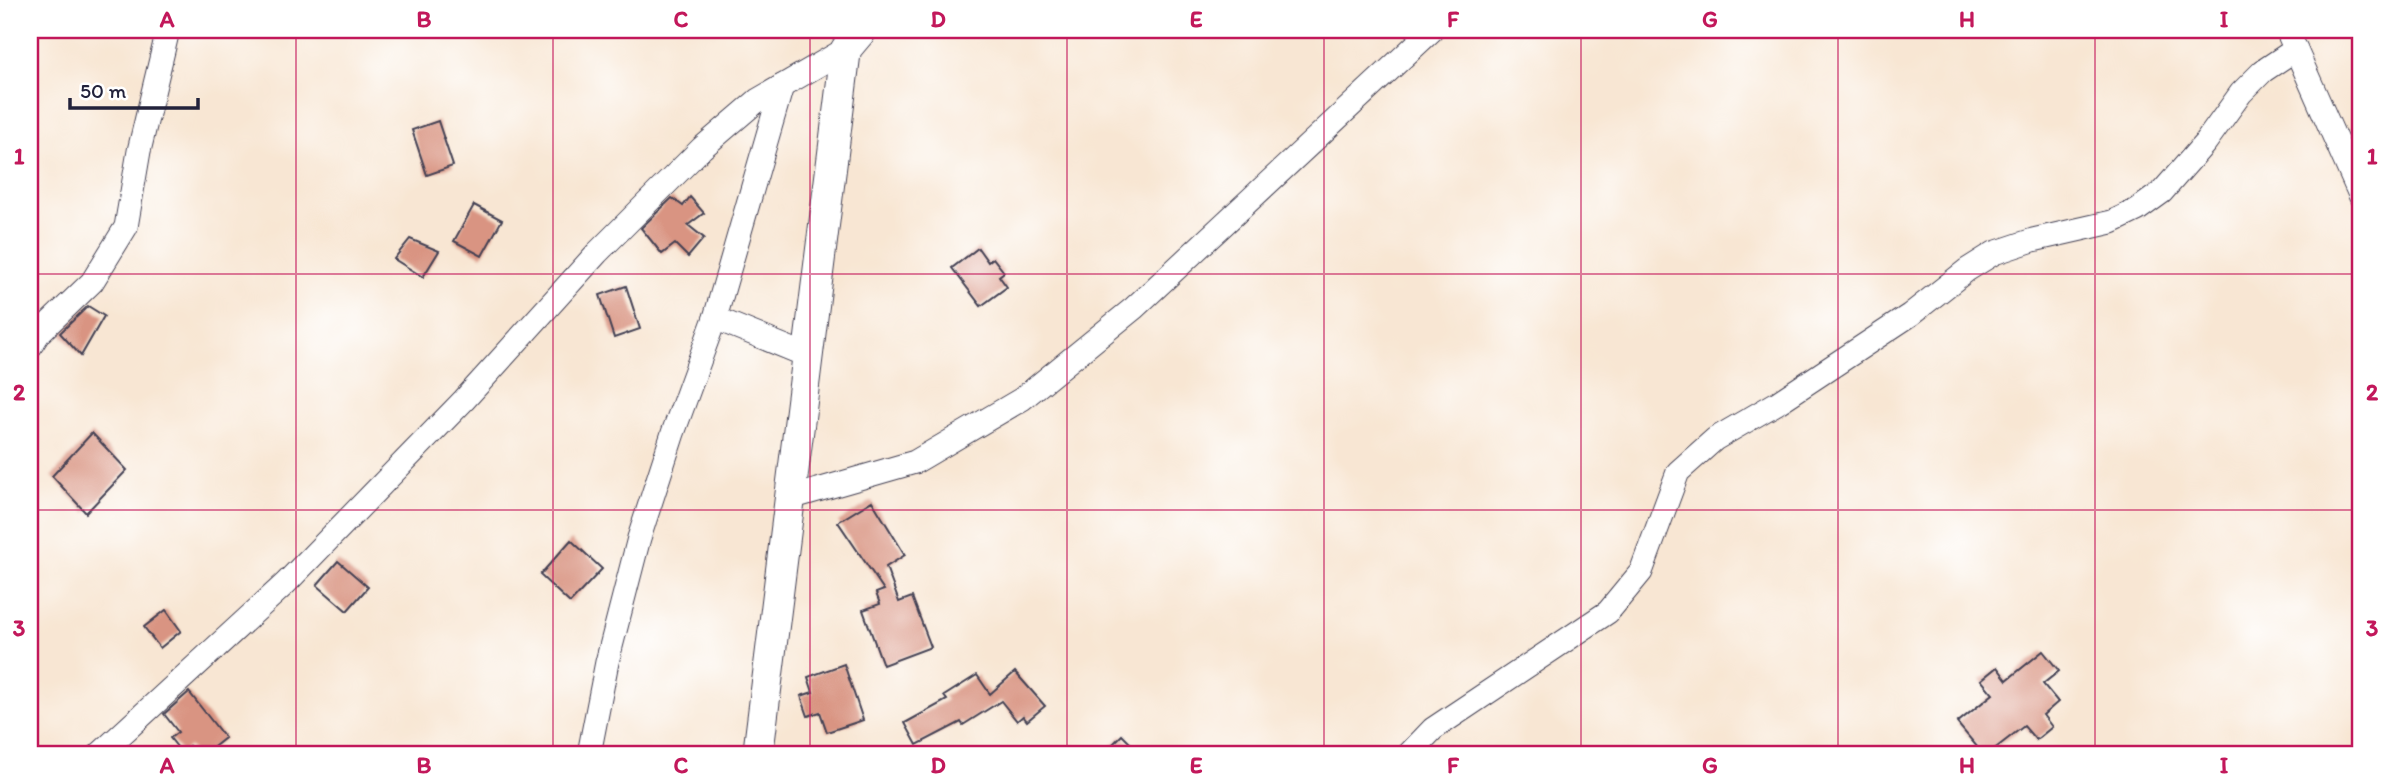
<svg xmlns="http://www.w3.org/2000/svg" width="2391" height="784" viewBox="0 0 2391 784" font-family="Itim,sans-serif">
<style>
.building{fill:#d99482}
.lines{fill:none;stroke-linecap:round;stroke-linejoin:round}
.minor-casing{stroke:#423f52;stroke-width:25}
.major-casing{stroke:#423f52;stroke-width:32}
.minor{stroke:#fff;stroke-width:23}
.major{stroke:#fff;stroke-width:30}
.grid{fill:none;stroke:#c2185b;stroke-width:2;stroke-opacity:0.55}
.neatline{fill:none;stroke:#c2185b;stroke-width:2.5}
.grid-label{font-size:23px;text-anchor:middle;font-weight:bold;fill:#c2185b}
</style>
<rect width="100%" height="100%" fill="#fff"/>
<filter id="ink" filterUnits="userSpaceOnUse"><feTurbulence type="fractalNoise" baseFrequency=".0143" numOctaves="2"/><feDisplacementMap in="SourceGraphic" scale="14" xChannelSelector="R" yChannelSelector="G"/><feConvolveMatrix kernelMatrix="1 2 1 2 8 2 1 2 1" color-interpolation-filters="sRGB"/></filter>
<filter id="wash" filterUnits="userSpaceOnUse"><feTurbulence type="fractalNoise" baseFrequency=".00686" numOctaves="4" result="noise"/><feDisplacementMap in="SourceGraphic" scale="28" xChannelSelector="R" yChannelSelector="G"/><feGaussianBlur stdDeviation="1.57" result="paint"/><feColorMatrix in="noise" values="0 0 0 0 0 0 0 0 0 0 0 0 0 0 0 0 0 1.4 0 .05"/><feComposite in="paint" operator="in"/></filter>
<g filter="url(#wash)">
<rect width="100%" height="100%" fill="#f8e6d3"/>
<g id="blocks">
<g class="building">
<path d="M438,121L453,166L427,175L412,130Z"/>
<path d="M690,197L704,213L688,225L704,238L688,257L675,244L662,254L641,228L672,198L683,206Z"/>
<path d="M474,205L502,220L482,256L454,241Z"/>
<path d="M410,239L439,251L423,277L394,259Z"/>
<path d="M978,248L988,262L993,258L1004,272L999,276L1007,287L981,306L952,268Z"/>
<path d="M626,286L640,329L614,338L600,295Z"/>
<path d="M88,306L104,316L81,356L60,333Z"/>
<path d="M92,433L127,470L86,513L52,476Z"/>
<path d="M872,501L905,555L886,567L899,602L912,597L931,647L883,665L863,610L880,604L876,593L884,590L838,522Z"/>
<path d="M571,540L602,569L570,603L540,575Z"/>
<path d="M338,561L368,587L347,611L317,585Z"/>
<path d="M166,610L181,631L160,648L144,627Z"/>
<path d="M2043,651L2059,671L2043,684L2058,702L2043,715L2052,727L2036,740L2024,726L1988,754H1983L1957,723L1993,694L1981,680L1997,667L2007,680Z"/>
<path d="M844,664L863,720L827,732L820,712L808,716L801,696L813,692L808,677Z"/>
<path d="M1015,672L1045,706L1027,721L1023,716L1017,721L1001,701L963,725L961,722L917,745L905,723L947,700L944,696L977,675L990,694Z"/>
<path d="M189,692L225,738L205,754H195L189,746L182,753L170,738L178,732L164,714Z"/>
<path d="M1122,735L1141,754H1103Z"/>
</g>
</g>
</g>
<g filter="url(#ink)">
<use href="#blocks" fill-opacity="0" stroke="#423f52" stroke-width="2"/>
<g class="lines">
<defs>
<g id="minor">
<path d="M2287,30L2361,197"/>
<path d="M715,318L808,356"/>
<path d="M30,347L39,333L92,282L126,227L139,151L168,30"/>
<path d="M790,498L915,462L1022,399L1134,308L1432,30"/>
<path d="M100,754L286,583L464,400L597,253L702,148L758,100L846,49"/>
<path d="M589,754L607,662L639,538L673,433L715,318L782,86"/>
<path d="M1409,754L1433,729L1608,612L1641,572L1678,472L1715,439L1777,403L1910,315L1967,270L1994,253L2033,240L2112,222L2137,210L2162,192L2205,143L2241,93L2263,71L2296,49"/>
</g>
<path id="major" d="M758,754L846,49L862,30"/>
</defs>
<use href="#minor" class="minor-casing"/>
<use href="#major" class="major-casing"/>
<use href="#minor" class="minor"/>
<use href="#major" class="major"/>
</g>
</g>
<path class="grid" d="M296,30V754M553,30V754M810,30V754M1067,30V754M1324,30V754M1581,30V754M1838,30V754M2095,30V754M30,274H2361M30,510H2361"/>
<rect width="2391" height="784" fill="none" stroke="#fff" stroke-width="77"/>
<path d="M70 98v10h128v-10" fill="none" stroke="#22223b" stroke-width="3.5"/>
<text x="80" y="98" font-size="21" fill="#22223b" stroke="#ffffff" stroke-width="5" paint-order="stroke">50 m</text>
<rect x="38" y="38" width="2314" height="708" class="neatline"/>
<g class="grid-label">
<text x="167" y="27">A</text>
<text x="424" y="27">B</text>
<text x="681" y="27">C</text>
<text x="938" y="27">D</text>
<text x="1196" y="27">E</text>
<text x="1453" y="27">F</text>
<text x="1710" y="27">G</text>
<text x="1967" y="27">H</text>
<text x="2224" y="27">I</text>
<text x="19" y="164">1</text>
<text x="2372" y="164">1</text>
<text x="19" y="400">2</text>
<text x="2372" y="400">2</text>
<text x="19" y="636">3</text>
<text x="2372" y="636">3</text>
<text x="167" y="773">A</text>
<text x="424" y="773">B</text>
<text x="681" y="773">C</text>
<text x="938" y="773">D</text>
<text x="1196" y="773">E</text>
<text x="1453" y="773">F</text>
<text x="1710" y="773">G</text>
<text x="1967" y="773">H</text>
<text x="2224" y="773">I</text>
</g>
</svg>
